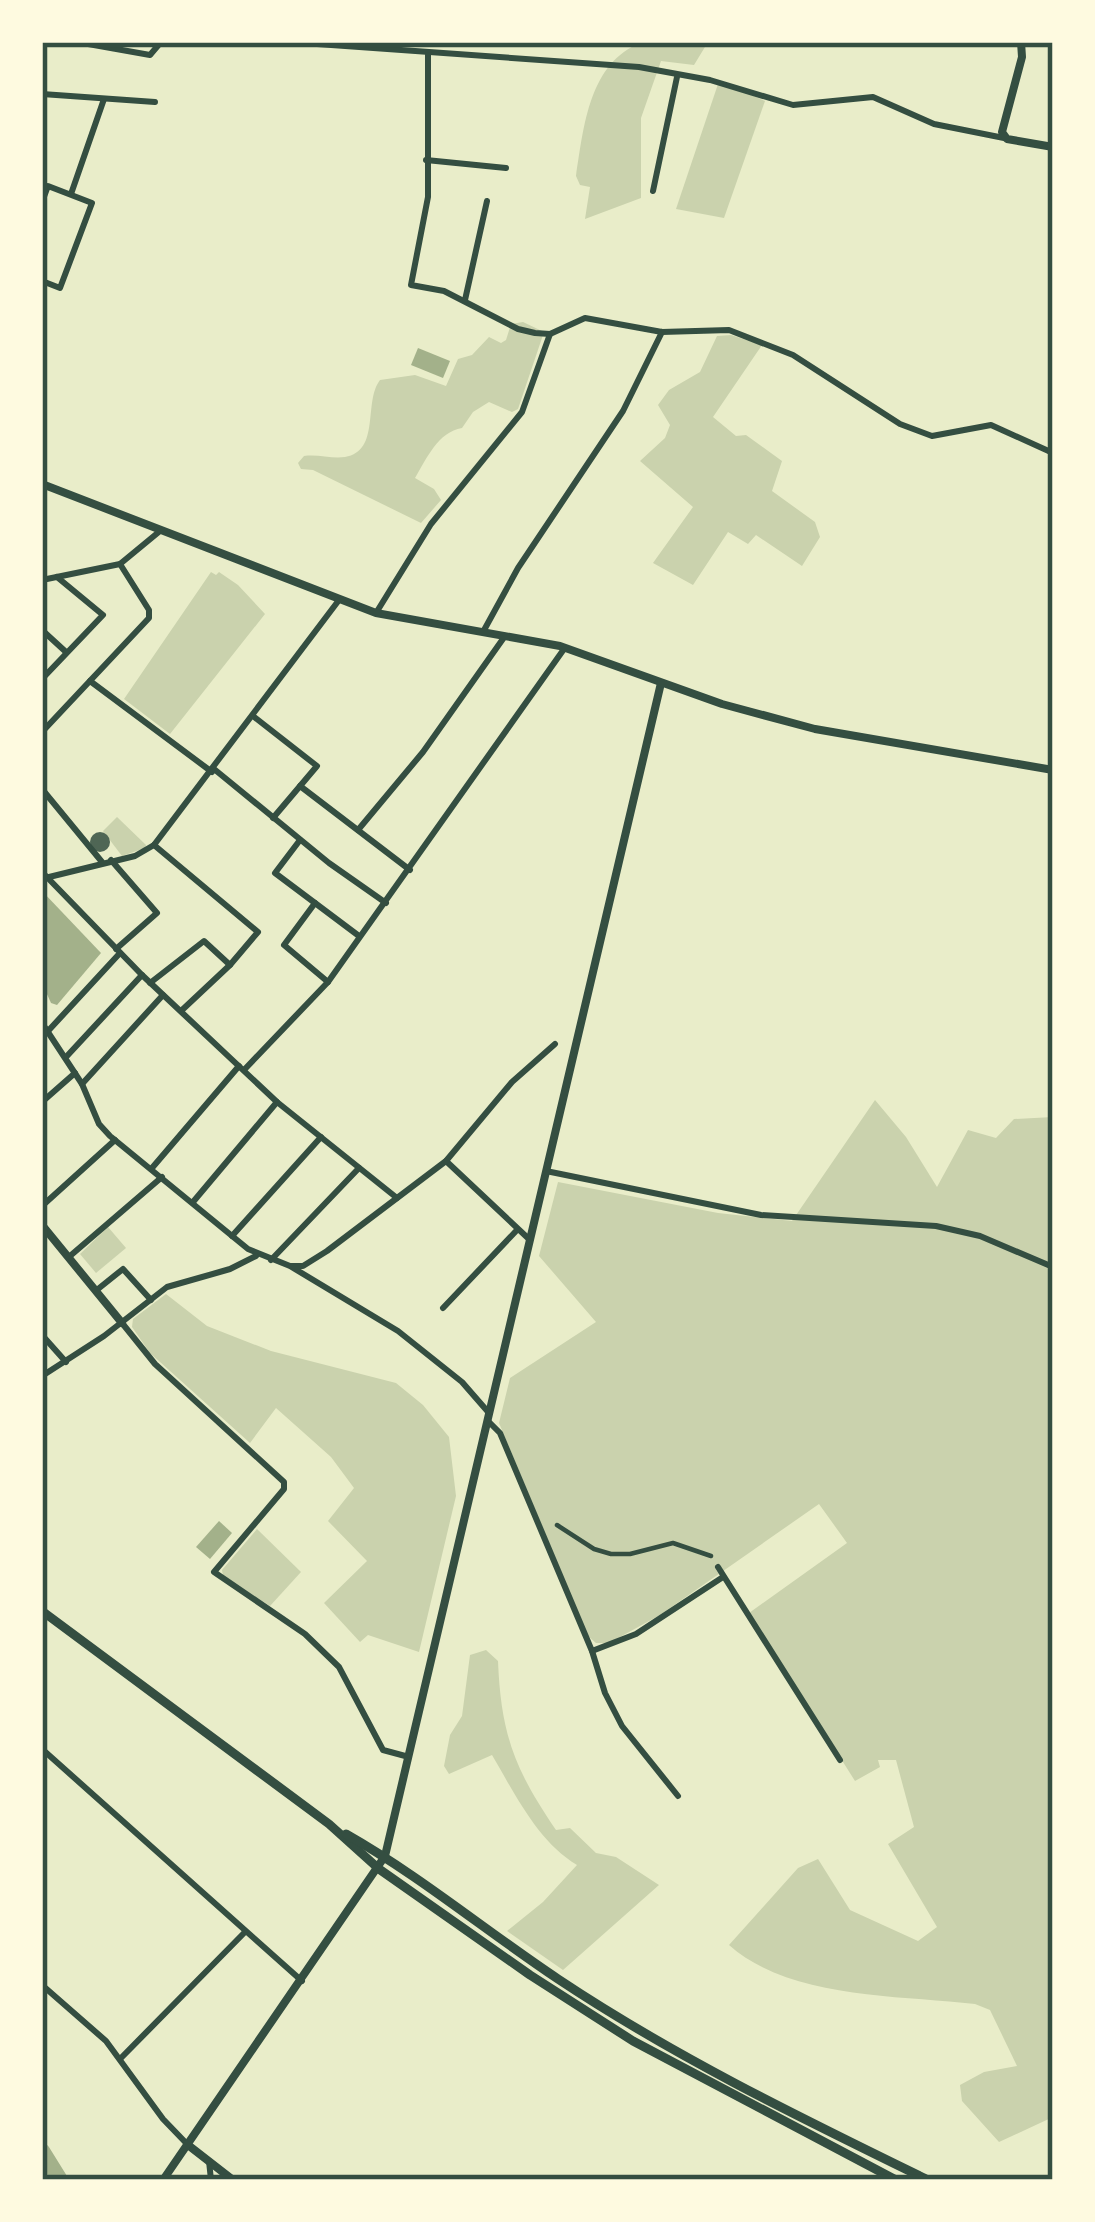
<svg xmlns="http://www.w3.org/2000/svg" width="1095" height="2222" viewBox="0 0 1095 2222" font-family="'DM Sans',sans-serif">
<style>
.green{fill:#cad2ad}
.water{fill:#a3b18a}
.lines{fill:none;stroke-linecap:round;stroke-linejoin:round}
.river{stroke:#a3b18a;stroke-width:16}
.building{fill:#4f6655}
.pedestrian{stroke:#344e41;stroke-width:4.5}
.minor{stroke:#344e41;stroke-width:6}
.tertiary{stroke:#344e41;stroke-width:8}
.trunk{stroke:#344e41;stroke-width:9}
.neatline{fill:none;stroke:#344e41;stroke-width:4.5}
</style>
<rect width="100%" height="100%" fill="#e9edc9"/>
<g class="green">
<path d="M642,42H708L694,65L661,61L641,118V198L585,219L590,187L580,185L576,176C584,125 589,63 642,42Z"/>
<path d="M719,81L765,101L724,218L676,209Z"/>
<path d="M523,322L544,332L518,409L512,412L489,402L473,412L462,428C438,432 427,458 415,478L434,489L441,500L421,523L313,470L301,469L298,463L304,456C318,454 332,459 345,457C381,451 363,402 380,380L415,375L446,386L458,359L472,355L489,337L501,343L506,340L511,324Z"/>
<path d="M731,335L762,345L713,417L736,436L746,435L782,461L772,491L815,522L820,537L802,566L756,535L748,544L728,532L693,585L653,563L693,507L640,461L665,438L670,425L658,405L669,390L700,372L717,336Z"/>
<path d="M211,572L216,575L219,572L238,585L265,614L170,734L124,699Z"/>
<path d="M117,817L146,845L145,848L122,856L103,831Z"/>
<path d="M875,1100L906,1137L937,1187L968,1130L996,1138L1014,1119L1053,1117V2117L999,2142L962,2101L960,2085L984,2072L1017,2066L990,2010L975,2004C896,1995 790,1999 729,1945L798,1868L818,1859L850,1910L918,1941L937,1927L888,1844L914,1827L896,1760H878L880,1767L855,1781L749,1613L847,1543L819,1504L660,1615L609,1643H596L588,1636L499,1423L510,1378L596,1322L539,1256L558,1182L718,1213L792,1221Z"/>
<path d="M108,1227L126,1248L96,1273L80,1254Z"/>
<path d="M166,1294L207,1326L271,1351L396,1383L423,1405L449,1437L456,1496L419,1652L368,1635L360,1642L324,1603L367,1561L328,1521L354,1488L331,1457L276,1408L250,1443L150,1353L132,1327L133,1319Z"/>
<path d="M257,1529L301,1572L270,1606L223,1576L222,1570Z"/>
<path d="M486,1650L498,1661C501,1735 515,1770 556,1830L570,1828L596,1853L616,1857L659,1885L563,1970L507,1931L543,1902L577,1865C538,1842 515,1794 492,1755L449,1774L444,1766L450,1735L462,1716L470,1655Z"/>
</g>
<g class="water">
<path d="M418,348L450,361L443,378L411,365Z"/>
<path d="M42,891L101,953L57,1005L51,1003L42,983Z"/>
<path d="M219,1521L232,1533L210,1559L196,1547Z"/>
</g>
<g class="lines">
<path class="river" d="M42,2151L60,2180"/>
</g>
<circle class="building" cx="100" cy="842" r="10"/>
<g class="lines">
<path class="pedestrian" d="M557,1525L594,1549L611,1554H630L673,1543L711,1556"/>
<g class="minor">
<path d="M77,42L150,55L161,42"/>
<path d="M289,42L639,67L710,80L793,105L873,97L934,124L1004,138"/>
<path d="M428,55V197L411,285L444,291L518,329L535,333L550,334L585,318L662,332L729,330L793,355L900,424L932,436L991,425L1053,453"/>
<path d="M42,94L155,102"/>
<path d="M426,160L506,168"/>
<path d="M653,191L677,77"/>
<path d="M71,194L104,99"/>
<path d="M42,202L48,186L92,203L60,288L42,281"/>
<path d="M465,300L487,201"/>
<path d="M42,580L120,564L160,531"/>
<path d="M376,613L431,524L522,412L550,334"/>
<path d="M42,630L66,652"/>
<path d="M483,632L518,568L623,411L662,332"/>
<path d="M42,679L103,615L57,577"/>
<path d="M90,681L212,772"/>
<path d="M253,716L317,766L273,818"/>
<path d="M42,732L149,618V610L120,564"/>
<path d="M214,769L329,863L386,903"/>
<path d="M300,786L410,870"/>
<path d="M42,789L102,862"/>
<path d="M358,830L423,752L505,636"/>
<path d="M300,840L275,873L359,936"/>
<path d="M154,845L258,932L230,965L181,1011"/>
<path d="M111,860L157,913L116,949"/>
<path d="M42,872L142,975L277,1102L397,1198"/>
<path d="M45,878L135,856L154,845L339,600"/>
<path d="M315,903L284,945L328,982"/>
<path d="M150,983L204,941L230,965"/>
<path d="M42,1023L82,1084L99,1124L110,1136L248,1249L290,1266L398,1331L462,1382L489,1413"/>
<path d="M49,1030L120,953"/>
<path d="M67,1056L142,975"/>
<path d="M244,1070L328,982L564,649"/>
<path d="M82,1084L163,995"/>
<path d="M42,1102L75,1073"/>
<path d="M446,1161L530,1240"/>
<path d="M152,1168L239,1066"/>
<path d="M546,1171L761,1215L936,1226L980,1236L1053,1267"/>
<path d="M193,1202L277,1102"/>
<path d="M42,1206L115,1140"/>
<path d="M232,1236L321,1137"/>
<path d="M70,1256L162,1177"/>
<path d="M271,1260L359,1168"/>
<path d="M291,1266H303L327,1251L446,1161L512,1082L555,1044"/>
<path d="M98,1289L123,1269L151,1300"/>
<path d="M443,1308L517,1230"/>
<path d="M122,1323L155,1364L284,1482V1489L214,1572L305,1634L339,1667L383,1750L409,1757"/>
<path d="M42,1335L66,1362"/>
<path d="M42,1376L104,1336L167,1287L230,1269L256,1256"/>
<path d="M488,1421L500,1433L592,1651L605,1693L622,1726L678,1796"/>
<path d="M718,1567L840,1760"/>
<path d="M592,1651L636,1634L723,1577"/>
<path d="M42,1749L302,1981"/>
<path d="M42,1985L106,2041L163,2119L188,2145"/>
<path d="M121,2058L245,1932"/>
<path d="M209,2161L211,2180"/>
</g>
<g class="tertiary">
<path d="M1021,42L1022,57L1002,132L1007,139L1053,147"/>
<path d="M42,484L376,613L560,646L722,704L815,729L1053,770"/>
<path d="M42,1225L122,1323"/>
<path d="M188,2145L233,2180"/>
<path d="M163,2180L385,1856L661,683"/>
</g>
<g class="trunk">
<path d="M42,1611L329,1824L379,1869L530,1975L633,2041L896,2180"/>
<path d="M346,1834C420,1876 486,1931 558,1979C675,2057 801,2118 928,2180"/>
</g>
</g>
<rect width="1095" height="2222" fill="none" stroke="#fefae0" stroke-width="90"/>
<rect x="45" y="45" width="1005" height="2132" class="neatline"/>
</svg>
